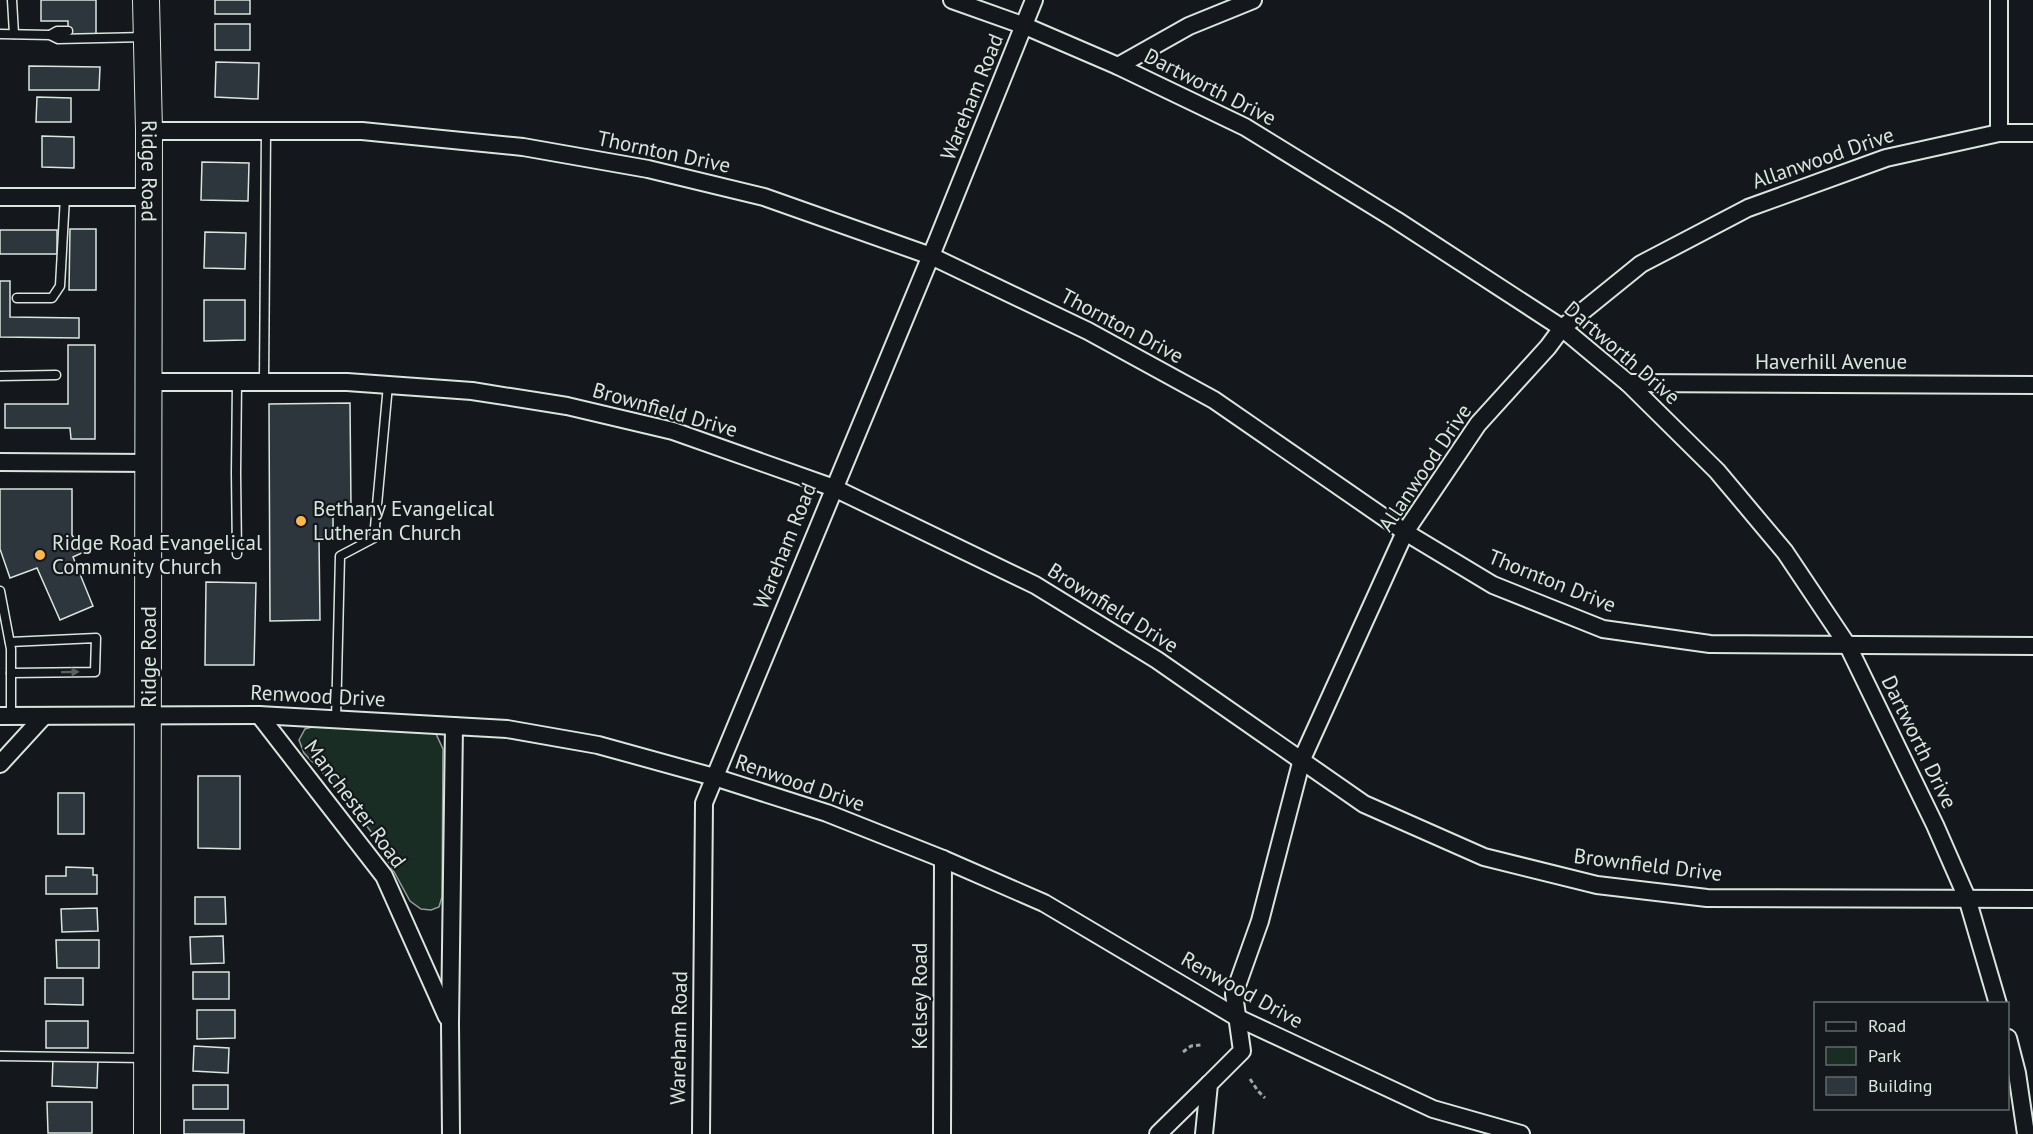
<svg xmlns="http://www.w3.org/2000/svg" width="2033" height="1134" viewBox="0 0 2033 1134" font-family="'PT Sans',sans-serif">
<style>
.green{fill:#1a2d24;stroke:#939e99;stroke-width:1.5}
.building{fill:#2c363c;stroke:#d8e6dc;stroke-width:1.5}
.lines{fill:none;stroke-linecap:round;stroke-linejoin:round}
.lane-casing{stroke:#d8e6dc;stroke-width:11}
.street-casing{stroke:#d8e6dc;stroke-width:20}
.primary-casing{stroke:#d8e6dc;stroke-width:28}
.path{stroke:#9da8a2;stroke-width:3;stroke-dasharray:4.5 3;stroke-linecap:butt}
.lane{stroke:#14181c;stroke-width:8}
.street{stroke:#14181c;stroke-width:16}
.primary{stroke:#14181c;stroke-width:26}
.oneway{fill:#59605f}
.poi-dot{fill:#ffb74d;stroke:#14181c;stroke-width:2}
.labels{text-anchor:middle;stroke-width:4.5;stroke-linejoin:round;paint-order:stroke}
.street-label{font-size:21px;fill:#d8e6dc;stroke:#14181c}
.poi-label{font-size:21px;fill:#d8e6dc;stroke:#14181c;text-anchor:start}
</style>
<rect width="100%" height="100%" fill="#14181c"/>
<path class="green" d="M319,725L413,729L436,734L443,749L442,897L439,907L431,910L421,909L410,901L375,837L340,791L304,753L299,740L305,729Z"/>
<g class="building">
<path d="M41,0H96V37H68V21H41Z"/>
<rect x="215" y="0" width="35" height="14"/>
<rect x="215" y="24" width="35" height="26"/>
<path d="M216,62L259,63L258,99L215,97Z"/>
<path d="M29,66L100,67L99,90H29Z"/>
<path d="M37,97L71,98V122H36Z"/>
<path d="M42,136L74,137V168L42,167Z"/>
<path d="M202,162L249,163L248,201L201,200Z"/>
<path d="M70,229H96V290H69Z"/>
<rect x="0" y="230" width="57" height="24"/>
<path d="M205,232L246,233L245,269L204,268Z"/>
<path d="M0,281H10V317L79,318V338L0,337Z"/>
<path d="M204,300H245V340L204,341Z"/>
<path d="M68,345H95V439H71L70,428H5V404H68Z"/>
<path d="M350,403L351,506H333V537H319L320,620L270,621L269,404Z"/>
<path d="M0,489H72V535L84,552L73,557L93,606L60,620L37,568L10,578L0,549Z"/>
<path d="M206,582L256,583L254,665H205Z"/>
<path d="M198,776H240V849L198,848Z"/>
<rect x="58" y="793" width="26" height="41"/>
<path d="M66,867L93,868V875H97V894H46V876H66Z"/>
<path d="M195,897H225L226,924H195Z"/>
<path d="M97,908L98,931L62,932L61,909Z"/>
<path d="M223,936L224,963L191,964L190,937Z"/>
<path d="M56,940H99V968H57Z"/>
<rect x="193" y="972" width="36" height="27"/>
<path d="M45,978H83V1005L45,1004Z"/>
<path d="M197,1010H235V1038L197,1039Z"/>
<rect x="46" y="1021" width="42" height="27"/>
<path d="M194,1046L229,1048L228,1073L193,1071Z"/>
<path d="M53,1058L98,1059L97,1088L52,1086Z"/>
<rect x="193" y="1085" width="35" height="24"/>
<path d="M47,1102H92V1133H48Z"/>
<rect x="184" y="1120" width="60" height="14"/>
</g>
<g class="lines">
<defs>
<g id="lane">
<path d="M12,0L14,34"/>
<path d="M0,34L50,35L58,39L145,37"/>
<path d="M50,35L57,31H68"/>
<path d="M17,298H52L60,286L65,197"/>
<path d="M0,376L56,375"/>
<path d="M237,382L236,473L237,554"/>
<path d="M264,382L266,131"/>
<path d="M0,591L11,649V716"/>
<path d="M10,642L96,638L95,672L11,673"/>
<path d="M336,719L340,556L374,538L388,385"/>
<path d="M0,1056L144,1058"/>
</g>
<g id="street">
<path d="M952,0L1025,26L1118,66L1245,127L1396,220L1562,328L1628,383L1717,471L1785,552L1848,646L1935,825L1967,898L1998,1004"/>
<path d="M1999,0V133"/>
<path d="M1118,66L1189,26L1253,0"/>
<path d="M149,131H362L523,147L648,169L764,197L931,256L1088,331L1214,400L1405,532L1493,585L1603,629L1710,644L2033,646"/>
<path d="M0,197H149"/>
<path d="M149,382H347L472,391L567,406L673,431L834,488L1035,585L1157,660L1364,804L1484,857L1597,885L1707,898L2033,899"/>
<path d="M1628,383L2033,385"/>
<path d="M0,462L149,463"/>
<path d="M259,715L384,876L447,1017"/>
<path d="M0,716L259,715L507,729L598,745L714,777L827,813L943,859L1044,903L1238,1018L1433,1109L1521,1134"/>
<path d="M0,764L44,716"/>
<path d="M2008,1038L2017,1073L2026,1134"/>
<path d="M451,1134L450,1023L454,726"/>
<path d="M701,1134L704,803L937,241L1034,0"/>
<path d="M942,1134L943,859"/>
<path d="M1158,1134L1209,1084"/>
<path d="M1204,1134L1209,1084L1242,1051L1234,994L1260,921L1302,759L1405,532L1478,424L1548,347L1562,328L1641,264L1748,208L1886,158L1999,133H2033"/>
</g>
<g id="primary">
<path id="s1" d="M146,0L149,131L147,1134"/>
</g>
</defs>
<use href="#lane" class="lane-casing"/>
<use href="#street" class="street-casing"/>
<use href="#primary" class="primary-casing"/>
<g class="path">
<path d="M1183,1052L1191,1046L1201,1045"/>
<path d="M1250,1079L1258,1091L1265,1098"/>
</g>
<use href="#lane" class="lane"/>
<use href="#street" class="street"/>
<use href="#primary" class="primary"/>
</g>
<defs><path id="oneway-solid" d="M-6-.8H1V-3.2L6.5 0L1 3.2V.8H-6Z" transform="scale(1.5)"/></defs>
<use class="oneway" href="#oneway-solid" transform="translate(70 672) rotate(-1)"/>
<g class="poi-dot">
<circle cx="301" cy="521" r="6"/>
<circle cx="40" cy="555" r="6"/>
</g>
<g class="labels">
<g class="street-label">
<text transform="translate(1210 87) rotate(27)" y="7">Dartworth Drive</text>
<text transform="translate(972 97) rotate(-68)" y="7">Wareham Road</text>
<text transform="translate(664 152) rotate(12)" y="7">Thornton Drive</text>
<text transform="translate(1823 158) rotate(-19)" y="7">Allanwood Drive</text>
<text dy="7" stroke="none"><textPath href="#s1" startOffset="171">Ridge Road</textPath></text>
<text transform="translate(1122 326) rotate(28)" y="7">Thornton Drive</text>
<text transform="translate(1622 353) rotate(41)" y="7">Dartworth Drive</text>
<text x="1831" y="369">Haverhill Avenue</text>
<text transform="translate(665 410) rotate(16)" y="7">Brownfield Drive</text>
<text transform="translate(1425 468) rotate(-56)" y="7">Allanwood Drive</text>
<text transform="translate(785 546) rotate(-68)" y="7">Wareham Road</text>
<text transform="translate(1552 581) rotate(22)" y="7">Thornton Drive</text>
<text transform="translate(1113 608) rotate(32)" y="7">Brownfield Drive</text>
<text transform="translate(149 657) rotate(-90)" y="7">Ridge Road</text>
<text transform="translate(318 696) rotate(3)" y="7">Renwood Drive</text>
<text transform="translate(1919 742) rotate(64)" y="7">Dartworth Drive</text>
<text transform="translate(800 783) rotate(19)" y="7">Renwood Drive</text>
<text transform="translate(355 804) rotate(53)" y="7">Manchester Road</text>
<text transform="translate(1648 865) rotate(7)" y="7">Brownfield Drive</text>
<text transform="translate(1242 990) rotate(29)" y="7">Renwood Drive</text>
<text transform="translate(920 996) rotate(-90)" y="7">Kelsey Road</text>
<text transform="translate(679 1038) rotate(-89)" y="7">Wareham Road</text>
</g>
<g class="poi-label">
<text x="313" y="516">Bethany Evangelical<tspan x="313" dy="24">Lutheran Church</tspan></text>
<text x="52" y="550">Ridge Road Evangelical<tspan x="52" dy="24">Community Church</tspan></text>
</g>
</g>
<rect x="1814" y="1002" width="195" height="108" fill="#14181c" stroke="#626a69" stroke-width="1.5"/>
<rect x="1826" y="1022" width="30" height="9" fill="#14181c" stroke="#626a69" stroke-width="1.5"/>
<text x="1868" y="1032" font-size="18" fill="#d8e6dc">Road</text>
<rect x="1826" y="1047" width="30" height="18" fill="#1a2d24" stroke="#626a69" stroke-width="1.5"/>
<text x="1868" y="1062" font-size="18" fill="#d8e6dc">Park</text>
<rect x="1826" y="1077" width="30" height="18" fill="#2c363c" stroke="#626a69" stroke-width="1.5"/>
<text x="1868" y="1092" font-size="18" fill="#d8e6dc">Building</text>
</svg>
